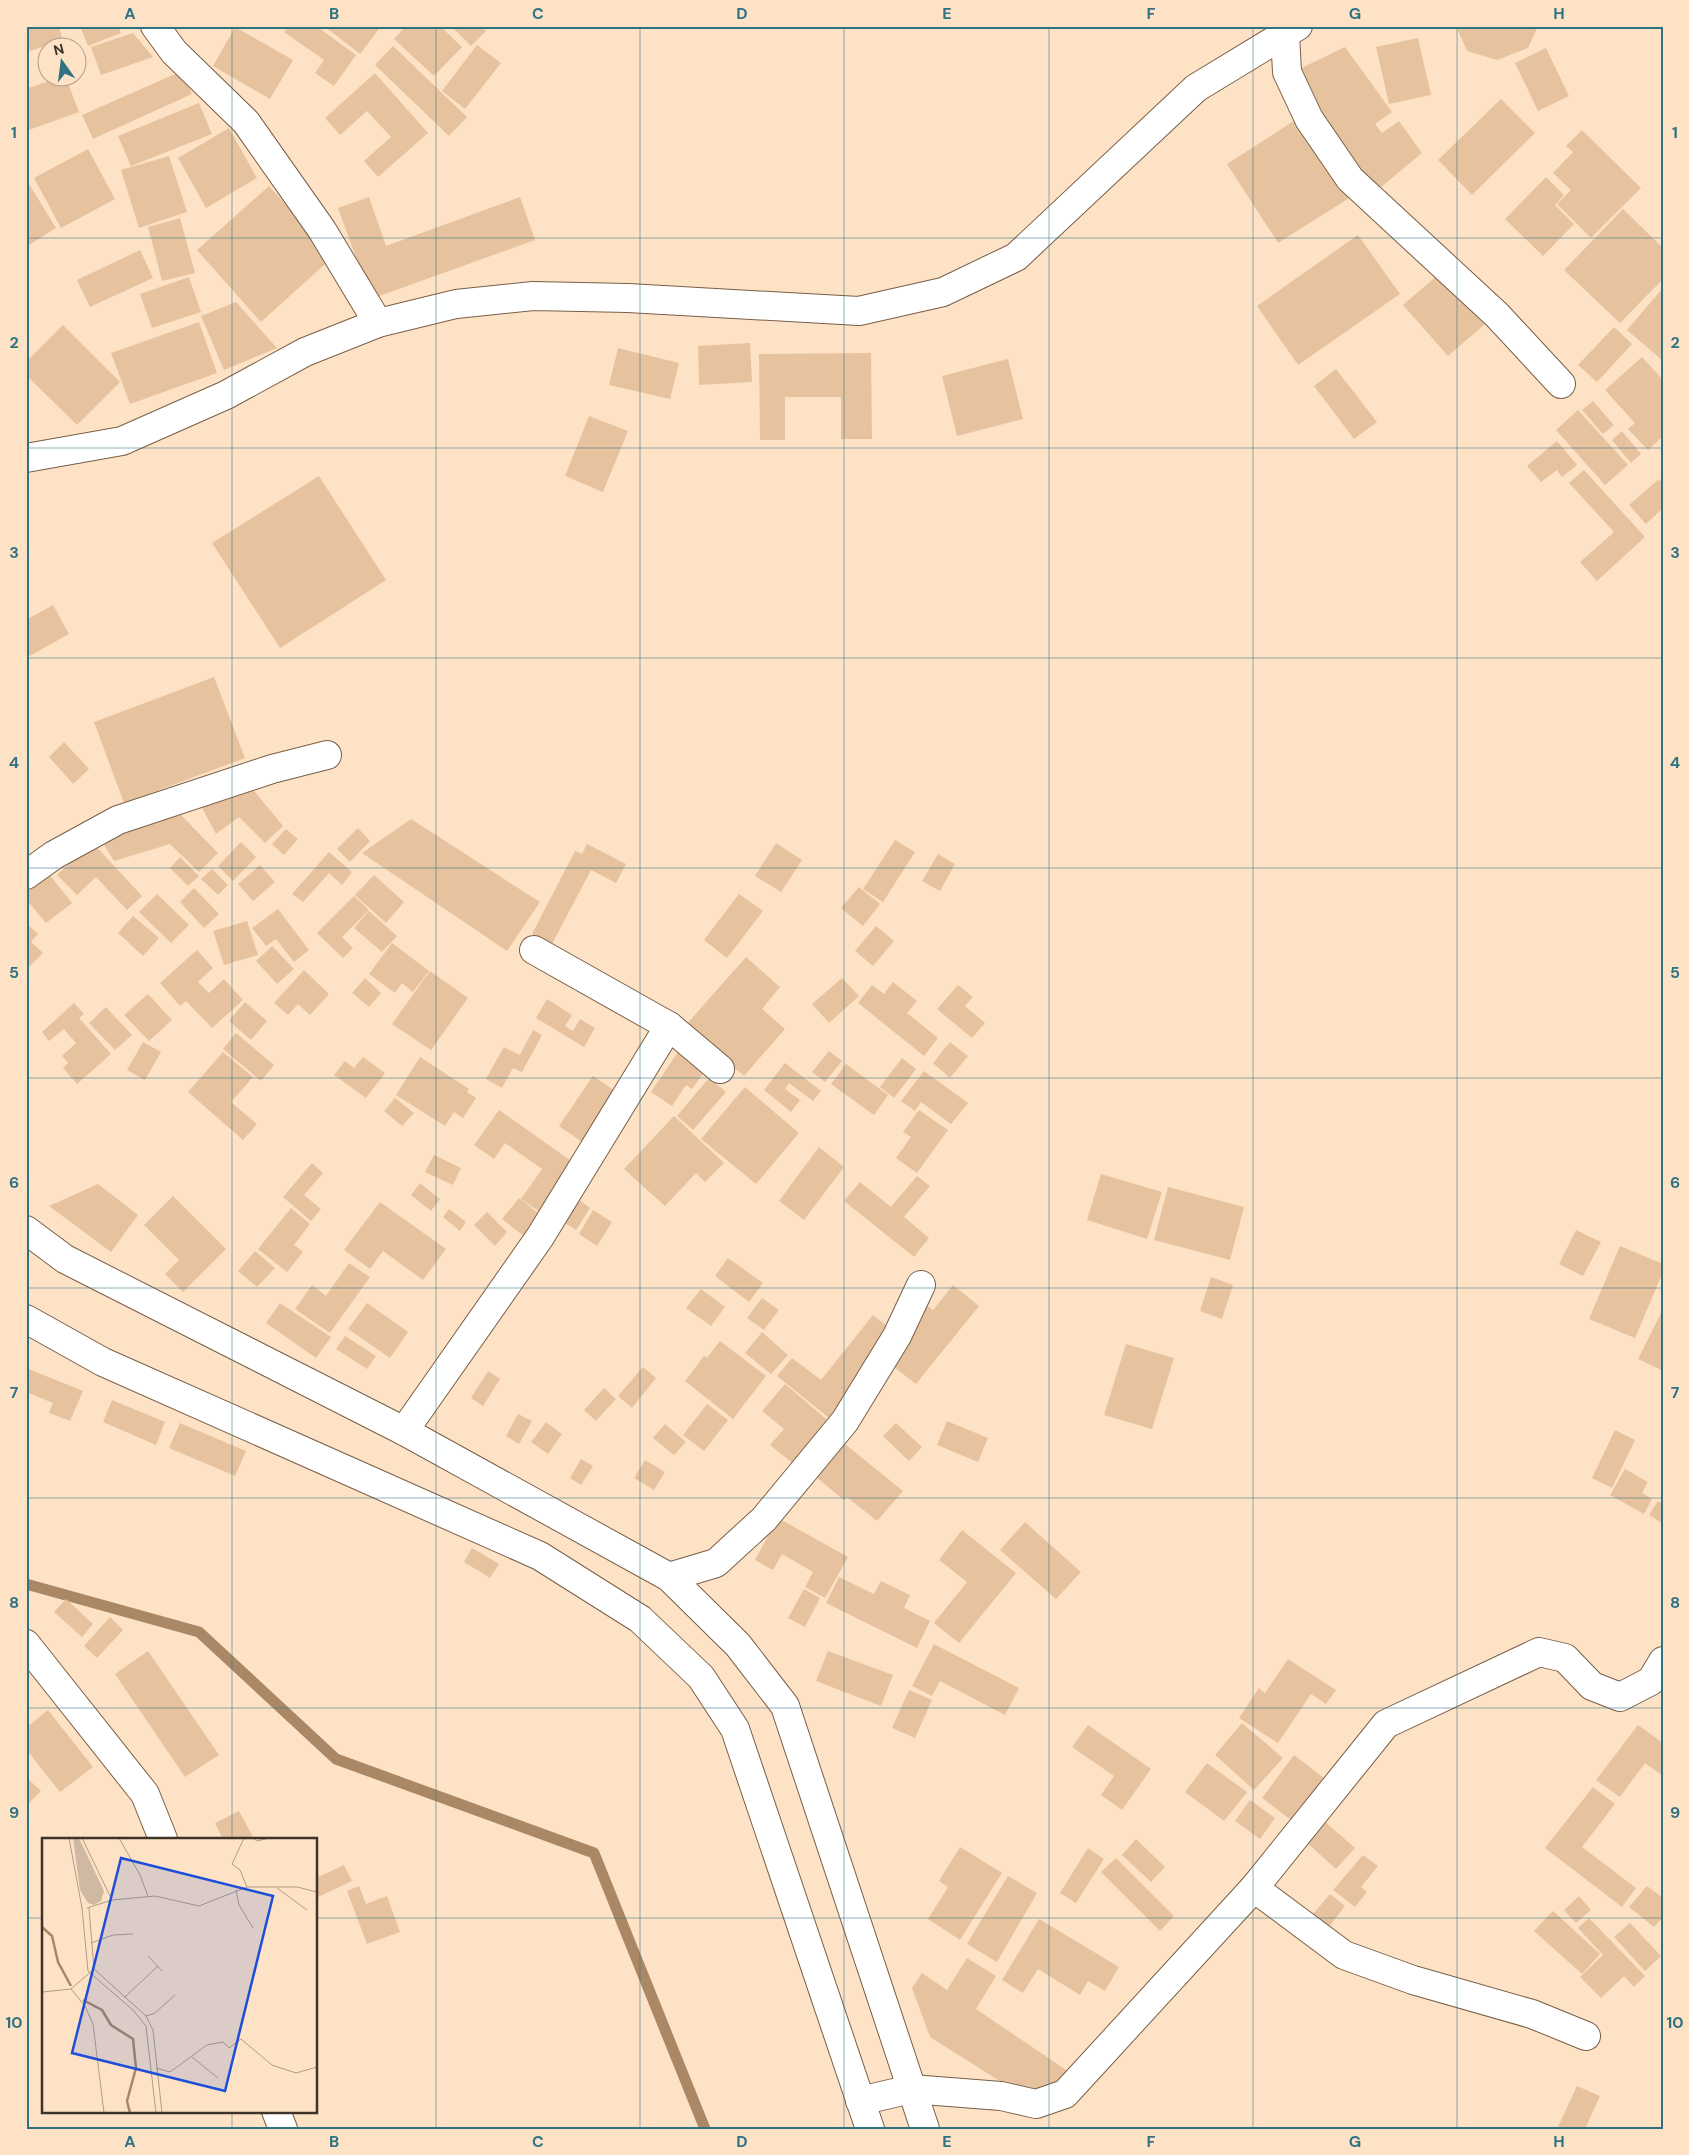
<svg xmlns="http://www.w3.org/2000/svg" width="1689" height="2155" viewBox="0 0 1689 2155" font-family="'DM Sans',sans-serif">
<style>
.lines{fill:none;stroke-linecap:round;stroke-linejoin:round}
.stream{stroke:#a86;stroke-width:11}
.building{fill:#e7c29f}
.minor-casing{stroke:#785f47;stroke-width:30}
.tertiary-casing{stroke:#785f47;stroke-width:30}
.secondary-casing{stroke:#785f47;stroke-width:30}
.minor{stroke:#fff;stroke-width:28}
.tertiary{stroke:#fff;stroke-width:28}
.secondary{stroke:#fff;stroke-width:28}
.grid{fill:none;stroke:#2f7383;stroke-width:1;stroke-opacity:0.55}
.inset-river{fill:none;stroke:#a86;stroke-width:2.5}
.inset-road{fill:none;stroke:#b19c87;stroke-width:1}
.view{fill:#1d4ed8;fill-opacity:0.15;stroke:#1d4ed8;stroke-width:2.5}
.inset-edge{fill:none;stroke:#3e3329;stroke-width:2.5}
.neatline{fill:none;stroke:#2f7383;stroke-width:2}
.grid-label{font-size:16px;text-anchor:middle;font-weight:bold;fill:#2f7383}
</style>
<rect width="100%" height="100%" fill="#fee2c6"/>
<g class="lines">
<path class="stream" d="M26,1584L199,1632L336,1759L594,1853L705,2129"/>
</g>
<g class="building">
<path d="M26,26H59L63,41L26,52Z"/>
<path d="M80,26H118L121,33L88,46Z"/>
<path d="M288,26H316L356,55L334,86L315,73L324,60L284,32Z"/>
<path d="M324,26H381L360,54Z"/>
<path d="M406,26H440L462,47L434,76L394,39Z"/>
<path d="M451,26H481L486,31L471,46Z"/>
<path d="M1456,26H1538L1528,48L1497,60L1467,51Z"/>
<path d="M1586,26H1615V28L1586,29Z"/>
<path d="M235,27L293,60L270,99L213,66Z"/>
<path d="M133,33L153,57L101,75L91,47Z"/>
<path d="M1418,38L1431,95L1389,104L1376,47Z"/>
<path d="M477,45L501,63L465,109L442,91Z"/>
<path d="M393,46L467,117L449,136L375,65Z"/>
<path d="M1345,47L1392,112L1375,124L1382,133L1399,121L1422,153L1375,192L1291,73Z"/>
<path d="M1546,48L1569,96L1538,111L1515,63Z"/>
<path d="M182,71L192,94L93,139L82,115Z"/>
<path d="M375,73L428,133L378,177L364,161L391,137L367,111L340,135L325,118Z"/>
<path d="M58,78H66L79,112L26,131V89Z"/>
<path d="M1501,99L1535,133L1472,195L1438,160Z"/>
<path d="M199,103L212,134L131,166L118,136Z"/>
<path d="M1303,115L1354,195L1278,243L1227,164Z"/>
<path d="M229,128L257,178L206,208L178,158Z"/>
<path d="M1582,130L1641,188L1591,238L1557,204L1571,190L1553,173L1573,152L1566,146Z"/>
<path d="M88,149L115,199L61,228L34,178Z"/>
<path d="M169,156L187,212L139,228L121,170Z"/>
<path d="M1546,177L1564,195L1555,205L1574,224L1543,256L1505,219Z"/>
<path d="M26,179L56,228L26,247Z"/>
<path d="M269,186L333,257L261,322L197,250Z"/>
<path d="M369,197L386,246L520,197L535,240L371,299L338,208Z"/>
<path d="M1623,209L1663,248V279L1620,323L1564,270Z"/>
<path d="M180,218L195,273L162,281L148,227Z"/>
<path d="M1358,235L1400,294L1298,365L1257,306Z"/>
<path d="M140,250L153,278L90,307L77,280Z"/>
<path d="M1440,273L1485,324L1448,356L1403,305Z"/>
<path d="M189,277L201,312L152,328L140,294Z"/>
<path d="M1663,288V361L1627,330Z"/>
<path d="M236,302L277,348L224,370L201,316Z"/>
<path d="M199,322L217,373L130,404L111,353Z"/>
<path d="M63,325L120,382L77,425L26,375V362Z"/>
<path d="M1614,327L1632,344L1597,382L1578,365Z"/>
<path d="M750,343L752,382L699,385L698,346Z"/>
<path d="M618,348L679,363L670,399L609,385Z"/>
<path d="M871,353L872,439H841V397H785V440H760L759,354Z"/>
<path d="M1642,357L1663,380V436L1648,450L1628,429L1635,423L1605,390Z"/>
<path d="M1008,359L1023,419L957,436L942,376Z"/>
<path d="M1336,369L1377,422L1354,439L1314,386Z"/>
<path d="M1593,401L1614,425L1603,434L1582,410Z"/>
<path d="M1578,410L1628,465L1605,485L1556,430Z"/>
<path d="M589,416L628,431L603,492L565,476Z"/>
<path d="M1622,431L1641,454L1631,463L1612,440Z"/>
<path d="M1557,441L1577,465L1562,477L1557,470L1541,482L1527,466Z"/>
<path d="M1584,470L1645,537L1597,581L1580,562L1614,532L1569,483Z"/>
<path d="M319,476L386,580L280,648L212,543Z"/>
<path d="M1659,479L1663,483V508L1646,524L1629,505Z"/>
<path d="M53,605L69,634L26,658V620Z"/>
<path d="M214,677L245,758L124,803L94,722Z"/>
<path d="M64,742L89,769L73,784L49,757Z"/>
<path d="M250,786L283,826L265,843L239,817L216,834L200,804Z"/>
<path d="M180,814L218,853L199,872L170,844L114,861L98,835Z"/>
<path d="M411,819L540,902L507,951L362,853Z"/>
<path d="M358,828L370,841L350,862L337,849Z"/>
<path d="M286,829L298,839L284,855L272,844Z"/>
<path d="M895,840L915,852L883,902L863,889Z"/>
<path d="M92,842L142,896L127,910L96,877L77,895L57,875Z"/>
<path d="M241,842L256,857L233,881L218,866Z"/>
<path d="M776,843L802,860L781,892L755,876Z"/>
<path d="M587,844L626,864L616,883L591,870L552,944L532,934L575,851L582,854Z"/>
<path d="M329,852L352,872L342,885L329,873L303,902L292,894Z"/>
<path d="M938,854L955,864L940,891L922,881Z"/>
<path d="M180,857L199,876L188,886L170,868Z"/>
<path d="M260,865L275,882L253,901L238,884Z"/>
<path d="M212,869L228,885L218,895L201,879Z"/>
<path d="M48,873L72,903L46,923L26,899V891Z"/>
<path d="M374,875L404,902L386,923L355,895Z"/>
<path d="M859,887L880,904L863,926L841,908Z"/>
<path d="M194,888L219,914L204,928L180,902Z"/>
<path d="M157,894L189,925L171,943L139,912Z"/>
<path d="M739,894L763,911L727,958L704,940Z"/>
<path d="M354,896L369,910L342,937L353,948L343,958L317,933Z"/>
<path d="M278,909L309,950L294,962L276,939L266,946L252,928Z"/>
<path d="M369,911L397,936L382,952L354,928Z"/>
<path d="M133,916L159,938L143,956L118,933Z"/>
<path d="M247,921L258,955L224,965L213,931Z"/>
<path d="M26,923L38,934L31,942L43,953L26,970Z"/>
<path d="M876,926L894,941L873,966L855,951Z"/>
<path d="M392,943L429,971L413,992L402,983L395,993L369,974Z"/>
<path d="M272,946L294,969L277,984L256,961Z"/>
<path d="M197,950L213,968L198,982L209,993L224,979L243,1000L212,1028L186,1001L180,1006L160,983Z"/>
<path d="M746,957L780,987L762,1009L785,1029L744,1076L685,1026Z"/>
<path d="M304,970L329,994L310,1015L298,1004L288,1015L274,1003Z"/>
<path d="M430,971L468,998L431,1050L392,1024Z"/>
<path d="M365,978L381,993L369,1007L352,993Z"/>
<path d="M842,978L859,996L829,1023L812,1004Z"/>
<path d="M893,982L917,1001L907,1013L938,1038L924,1056L858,1003L872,985L884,994Z"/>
<path d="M958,985L973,997L965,1006L985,1023L972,1038L937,1009Z"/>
<path d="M148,994L172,1020L149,1041L124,1015Z"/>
<path d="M547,999L572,1015L565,1026L573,1031L580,1019L595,1028L584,1047L536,1018Z"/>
<path d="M245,1002L267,1021L251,1040L229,1021Z"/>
<path d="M74,1003L84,1014L79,1018L111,1054L77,1084L63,1068L68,1063L62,1056L76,1043L64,1029L49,1041L42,1032Z"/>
<path d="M106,1007L132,1035L115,1050L89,1023Z"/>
<path d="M533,1030L542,1035L522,1072L513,1068L502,1088L486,1079L504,1047L520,1055Z"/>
<path d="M236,1033L274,1065L261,1081L223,1049Z"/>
<path d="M143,1042L161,1052L145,1080L127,1070Z"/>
<path d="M950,1042L968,1056L950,1078L933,1063Z"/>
<path d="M829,1051L842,1061L825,1082L812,1072Z"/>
<path d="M223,1052L253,1077L231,1102L257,1124L243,1140L188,1092Z"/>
<path d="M678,1052L705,1071L692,1089L686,1085L672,1106L651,1092Z"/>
<path d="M363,1057L385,1073L366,1098L334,1075L345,1061L354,1068Z"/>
<path d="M420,1057L469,1089L467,1092L476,1098L463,1118L454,1112L445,1126L396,1095Z"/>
<path d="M902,1058L916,1069L894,1098L880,1087Z"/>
<path d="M785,1063L821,1091L813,1101L789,1083L785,1089L800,1100L791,1112L764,1090Z"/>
<path d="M846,1064L888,1095L874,1115L831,1084Z"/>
<path d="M924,1071L968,1103L951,1124L921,1102L915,1111L901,1101Z"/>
<path d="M593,1076L618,1093L585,1144L559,1126Z"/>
<path d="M709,1078L726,1092L693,1130L677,1116Z"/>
<path d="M745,1087L799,1133L756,1184L701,1139Z"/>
<path d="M395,1098L414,1113L402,1126L384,1111Z"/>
<path d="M499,1110L574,1163L540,1212L521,1199L542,1169L505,1143L494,1159L474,1145Z"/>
<path d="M919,1110L948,1130L917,1173L896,1158L911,1137L903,1132Z"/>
<path d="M674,1116L724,1163L705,1182L696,1173L665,1206L624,1169Z"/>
<path d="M819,1147L844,1167L804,1220L779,1201Z"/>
<path d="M434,1155L461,1168L453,1185L425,1172Z"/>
<path d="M312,1163L323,1173L304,1195L321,1209L311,1221L283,1197Z"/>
<path d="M1101,1174L1162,1192L1147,1239L1087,1220Z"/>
<path d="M917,1176L930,1186L904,1217L929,1238L914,1257L844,1201L860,1182L891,1207Z"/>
<path d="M420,1183L440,1199L431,1211L411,1195Z"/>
<path d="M98,1184L138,1215L111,1252L49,1206Z"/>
<path d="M1168,1187L1244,1207L1230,1260L1154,1240Z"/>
<path d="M173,1196L226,1249L183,1292L165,1274L179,1260L144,1225Z"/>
<path d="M575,1197L590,1208L576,1230L560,1220Z"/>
<path d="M519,1198L542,1216L525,1237L502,1219Z"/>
<path d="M380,1202L446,1249L423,1280L383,1251L370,1269L344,1250Z"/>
<path d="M291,1208L310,1224L294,1245L303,1252L287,1272L258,1249Z"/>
<path d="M449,1209L466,1222L460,1231L443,1217Z"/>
<path d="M593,1210L612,1222L597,1246L579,1234Z"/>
<path d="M487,1212L507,1232L495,1246L474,1225Z"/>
<path d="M1576,1230L1601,1242L1583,1276L1559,1264Z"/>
<path d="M1620,1246L1663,1264V1272L1635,1338L1589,1319Z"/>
<path d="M255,1251L275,1268L257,1287L238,1271Z"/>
<path d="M728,1258L763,1283L749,1302L715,1276Z"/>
<path d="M349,1263L370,1277L330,1333L295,1309L312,1285L326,1296Z"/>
<path d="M1211,1277L1233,1285L1222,1319L1200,1311Z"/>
<path d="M953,1285L979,1306L916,1384L890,1364L914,1333L905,1327L924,1303L933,1310Z"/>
<path d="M701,1289L725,1307L711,1326L686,1308Z"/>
<path d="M762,1298L779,1310L764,1330L747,1318Z"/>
<path d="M280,1303L331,1337L316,1358L266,1323Z"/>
<path d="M367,1303L408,1332L390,1358L348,1329Z"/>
<path d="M1663,1309V1371L1638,1359Z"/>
<path d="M873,1315L897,1334L829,1418L777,1376L792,1358L821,1380Z"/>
<path d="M762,1332L788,1355L771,1374L745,1353Z"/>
<path d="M345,1336L376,1356L367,1369L336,1349Z"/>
<path d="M720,1341L766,1376L733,1419L685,1381L704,1356L707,1358Z"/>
<path d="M1126,1344L1174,1358L1152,1429L1104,1415Z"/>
<path d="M643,1367L656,1378L632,1408L618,1396Z"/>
<path d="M26,1368L83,1391L70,1421L49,1413L53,1403L26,1392Z"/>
<path d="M488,1371L500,1379L483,1406L471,1398Z"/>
<path d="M785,1384L831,1423L795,1465L770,1445L784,1429L762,1411Z"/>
<path d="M604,1388L616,1399L596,1421L584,1410Z"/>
<path d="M112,1400L165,1422L156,1445L103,1422Z"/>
<path d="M707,1404L728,1420L704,1451L683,1435Z"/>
<path d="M518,1414L532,1421L519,1444L506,1436Z"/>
<path d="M947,1421L988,1438L978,1462L937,1445Z"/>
<path d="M546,1422L562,1434L548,1454L531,1442Z"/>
<path d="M180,1423L246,1451L235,1476L169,1448Z"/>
<path d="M896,1423L922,1447L909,1461L883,1436Z"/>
<path d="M665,1424L686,1442L674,1455L653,1438Z"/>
<path d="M1615,1430L1635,1440L1612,1488L1592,1478Z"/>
<path d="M845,1444L903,1491L877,1521L847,1497L844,1500L817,1478Z"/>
<path d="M581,1459L593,1466L581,1485L570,1478Z"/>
<path d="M645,1460L665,1472L654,1490L634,1478Z"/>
<path d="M1625,1469L1648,1482L1642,1493L1652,1499L1644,1514L1610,1495Z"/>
<path d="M1658,1501L1663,1504V1524L1649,1515Z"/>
<path d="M778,1518L848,1557L825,1598L805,1587L813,1572L782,1554L773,1570L755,1560Z"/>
<path d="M1025,1522L1081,1572L1056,1599L1000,1550Z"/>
<path d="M962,1530L1016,1573L959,1643L934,1623L967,1582L939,1560Z"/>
<path d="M472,1548L499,1564L490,1578L464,1562Z"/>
<path d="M839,1577L874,1594L881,1581L910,1595L904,1608L930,1621L917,1648L826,1603Z"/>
<path d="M804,1589L820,1598L805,1627L788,1618Z"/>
<path d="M66,1599L93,1624L82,1637L54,1612Z"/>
<path d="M110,1617L123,1630L97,1658L84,1646Z"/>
<path d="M934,1644L1019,1688L1005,1715L940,1681L932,1696L912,1686Z"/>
<path d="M148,1651L219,1755L185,1777L115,1674Z"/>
<path d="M828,1651L893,1675L881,1706L816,1681Z"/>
<path d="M1288,1659L1336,1690L1326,1704L1311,1694L1278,1743L1239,1718L1259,1688L1265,1693Z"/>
<path d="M909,1690L932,1700L915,1738L892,1728Z"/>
<path d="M48,1710L93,1767L60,1792L26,1749V1728Z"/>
<path d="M1242,1723L1283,1758L1254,1790L1215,1755Z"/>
<path d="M1088,1725L1151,1769L1122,1810L1101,1795L1114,1776L1072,1747Z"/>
<path d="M1638,1725L1663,1743V1776L1645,1763L1620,1797L1596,1780Z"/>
<path d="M1294,1755L1333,1785L1300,1827L1262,1798Z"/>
<path d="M1207,1763L1247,1792L1224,1821L1185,1792Z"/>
<path d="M26,1777L41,1791L26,1806Z"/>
<path d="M1593,1787L1615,1804L1582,1847L1636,1888L1622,1907L1545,1848Z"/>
<path d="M1250,1800L1275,1818L1260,1839L1235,1821Z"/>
<path d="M239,1811L254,1839H223L215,1823Z"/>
<path d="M1323,1820L1355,1848L1336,1869L1304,1840Z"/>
<path d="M1136,1839L1165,1867L1151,1882L1122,1855Z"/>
<path d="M960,1847L1002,1873L960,1940L928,1919L948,1887L939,1881Z"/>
<path d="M1088,1848L1104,1859L1076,1903L1060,1893Z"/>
<path d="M1363,1855L1378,1866L1361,1887L1367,1892L1355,1907L1333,1890Z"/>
<path d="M1116,1858L1174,1916L1160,1931L1101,1872Z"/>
<path d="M344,1865L352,1881L316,1898V1878Z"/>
<path d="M1008,1876L1037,1893L997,1962L967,1944Z"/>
<path d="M359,1886L366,1904L387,1896L400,1932L367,1944L347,1891Z"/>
<path d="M1647,1886L1663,1898V1917L1654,1927L1629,1907Z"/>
<path d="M1330,1894L1345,1906L1329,1927L1313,1914Z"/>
<path d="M1579,1896L1591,1910L1576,1923L1564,1910Z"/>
<path d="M1553,1911L1600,1954L1582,1974L1534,1931Z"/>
<path d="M1589,1918L1645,1976L1634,1987L1624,1976L1601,1998L1580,1977L1603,1955L1578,1928Z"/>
<path d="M1039,1919L1119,1967L1105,1991L1088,1981L1080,1995L1038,1969L1023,1993L1002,1980Z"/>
<path d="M1630,1923L1661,1956L1645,1971L1614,1937Z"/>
<path d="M967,1958L996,1976L976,2009L1072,2074L1025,2097L930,2037L912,1988L922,1973L947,1990Z"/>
<path d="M1577,2086L1600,2096L1585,2129H1557Z"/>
</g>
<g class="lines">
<defs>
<g id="minor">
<path d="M155,26L174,52L246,122L322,230L378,323"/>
<path d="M1285,34L1287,72L1309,119L1350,179L1497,315L1561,384"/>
<path d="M26,875L54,855L118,820L272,769L327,755"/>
<path d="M534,950L669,1026L720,1069"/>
<path d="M404,1431L540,1237L669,1026"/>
<path d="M669,1577L716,1563L764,1519L845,1421L897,1336L921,1285"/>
<path d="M1254,1888L1344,1955L1413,1980L1532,2014L1586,2036"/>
<path d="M860,2101L911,2089L1001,2096L1036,2104L1065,2094L1254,1888L1386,1724L1539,1652L1565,1658L1592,1686L1620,1697L1651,1681L1663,1661"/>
</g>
<g id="tertiary">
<path d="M26,1644L145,1794L163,1839"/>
<path d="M276,2111L283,2129"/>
</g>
<g id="secondary">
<path d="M26,458L122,441L226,395L305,352L378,323L456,304L533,296L628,298L859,311L943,292L1016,257L1196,88L1298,26"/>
<path d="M26,1230L65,1259L404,1431L669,1577L738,1645L785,1706L925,2129"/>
<path d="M26,1319L103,1362L540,1556L640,1619L701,1677L735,1729L870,2129"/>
</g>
</defs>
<use href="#minor" class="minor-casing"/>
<use href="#tertiary" class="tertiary-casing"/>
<use href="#secondary" class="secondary-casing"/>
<use href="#minor" class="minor"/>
<use href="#tertiary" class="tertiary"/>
<use href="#secondary" class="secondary"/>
</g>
<path class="grid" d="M232,26V1839M436,26V2129M640,26V2129M844,26V2129M1049,26V2129M1253,26V2129M1457,26V2129M26,238H1663M26,448H1663M26,658H1663M26,868H1663M26,1078H1663M26,1288H1663M26,1498H1663M26,1708H1663M26,1918H44M316,1918H1663M232,2111V2129"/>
<g transform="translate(42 1838)">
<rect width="275" height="275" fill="#fee2c6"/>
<path d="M31,0H37L62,53L59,63L52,67L46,65L38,52Z" fill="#d0b9a3"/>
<path class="inset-river" d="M0,89L10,98L16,124L29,148M41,162L60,172L69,187L91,201L94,230L85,263L88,275"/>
<path class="inset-road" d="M27,0L40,70L46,133L92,173L104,188L114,275M40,0L70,62L45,70M77,0L98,37L106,58M202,0L190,26L198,32L205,49M211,0L215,3L227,0M235,50L265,72M194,52L197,67L211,90M70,62L113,58L157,68L205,49H255L275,54M47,70L52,131L104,178L111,192L120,275M49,105L71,97L91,96M106,118L120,133M52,131L29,151L43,168L51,186L62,275M0,154L29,151M83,159L116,128M104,178L113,175L133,157M150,219L176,240M114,230L128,234L165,207L181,204L187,210L199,201L230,227L254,235L275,229"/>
<path class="view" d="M79,20L231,58L183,253L30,215Z"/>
<rect width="275" height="275" class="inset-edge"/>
</g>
<rect width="1689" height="2155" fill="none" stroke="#fee2c6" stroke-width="55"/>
<g transform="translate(62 62) rotate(346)"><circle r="24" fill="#fee2c6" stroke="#b19c87"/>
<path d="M0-4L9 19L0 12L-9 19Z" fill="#2f7383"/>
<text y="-8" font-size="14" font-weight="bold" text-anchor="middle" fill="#3e3329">N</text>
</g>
<rect x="28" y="28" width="1634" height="2100" class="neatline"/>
<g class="grid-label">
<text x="130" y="19">A</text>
<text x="334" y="19">B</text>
<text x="538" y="19">C</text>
<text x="742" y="19">D</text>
<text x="947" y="19">E</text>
<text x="1151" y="19">F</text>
<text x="1355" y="19">G</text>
<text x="1559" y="19">H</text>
<text x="14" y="138">1</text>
<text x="1675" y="138">1</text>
<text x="14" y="348">2</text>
<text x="1675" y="348">2</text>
<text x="14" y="558">3</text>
<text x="1675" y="558">3</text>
<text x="14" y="768">4</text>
<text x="1675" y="768">4</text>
<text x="14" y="978">5</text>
<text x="1675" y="978">5</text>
<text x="14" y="1188">6</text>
<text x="1675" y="1188">6</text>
<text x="14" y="1398">7</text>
<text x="1675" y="1398">7</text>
<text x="14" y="1608">8</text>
<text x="1675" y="1608">8</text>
<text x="14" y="1818">9</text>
<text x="1675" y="1818">9</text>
<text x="14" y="2028">10</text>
<text x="1675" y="2028">10</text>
<text x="130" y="2147">A</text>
<text x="334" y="2147">B</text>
<text x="538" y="2147">C</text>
<text x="742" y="2147">D</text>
<text x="947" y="2147">E</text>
<text x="1151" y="2147">F</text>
<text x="1355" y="2147">G</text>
<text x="1559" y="2147">H</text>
</g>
</svg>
